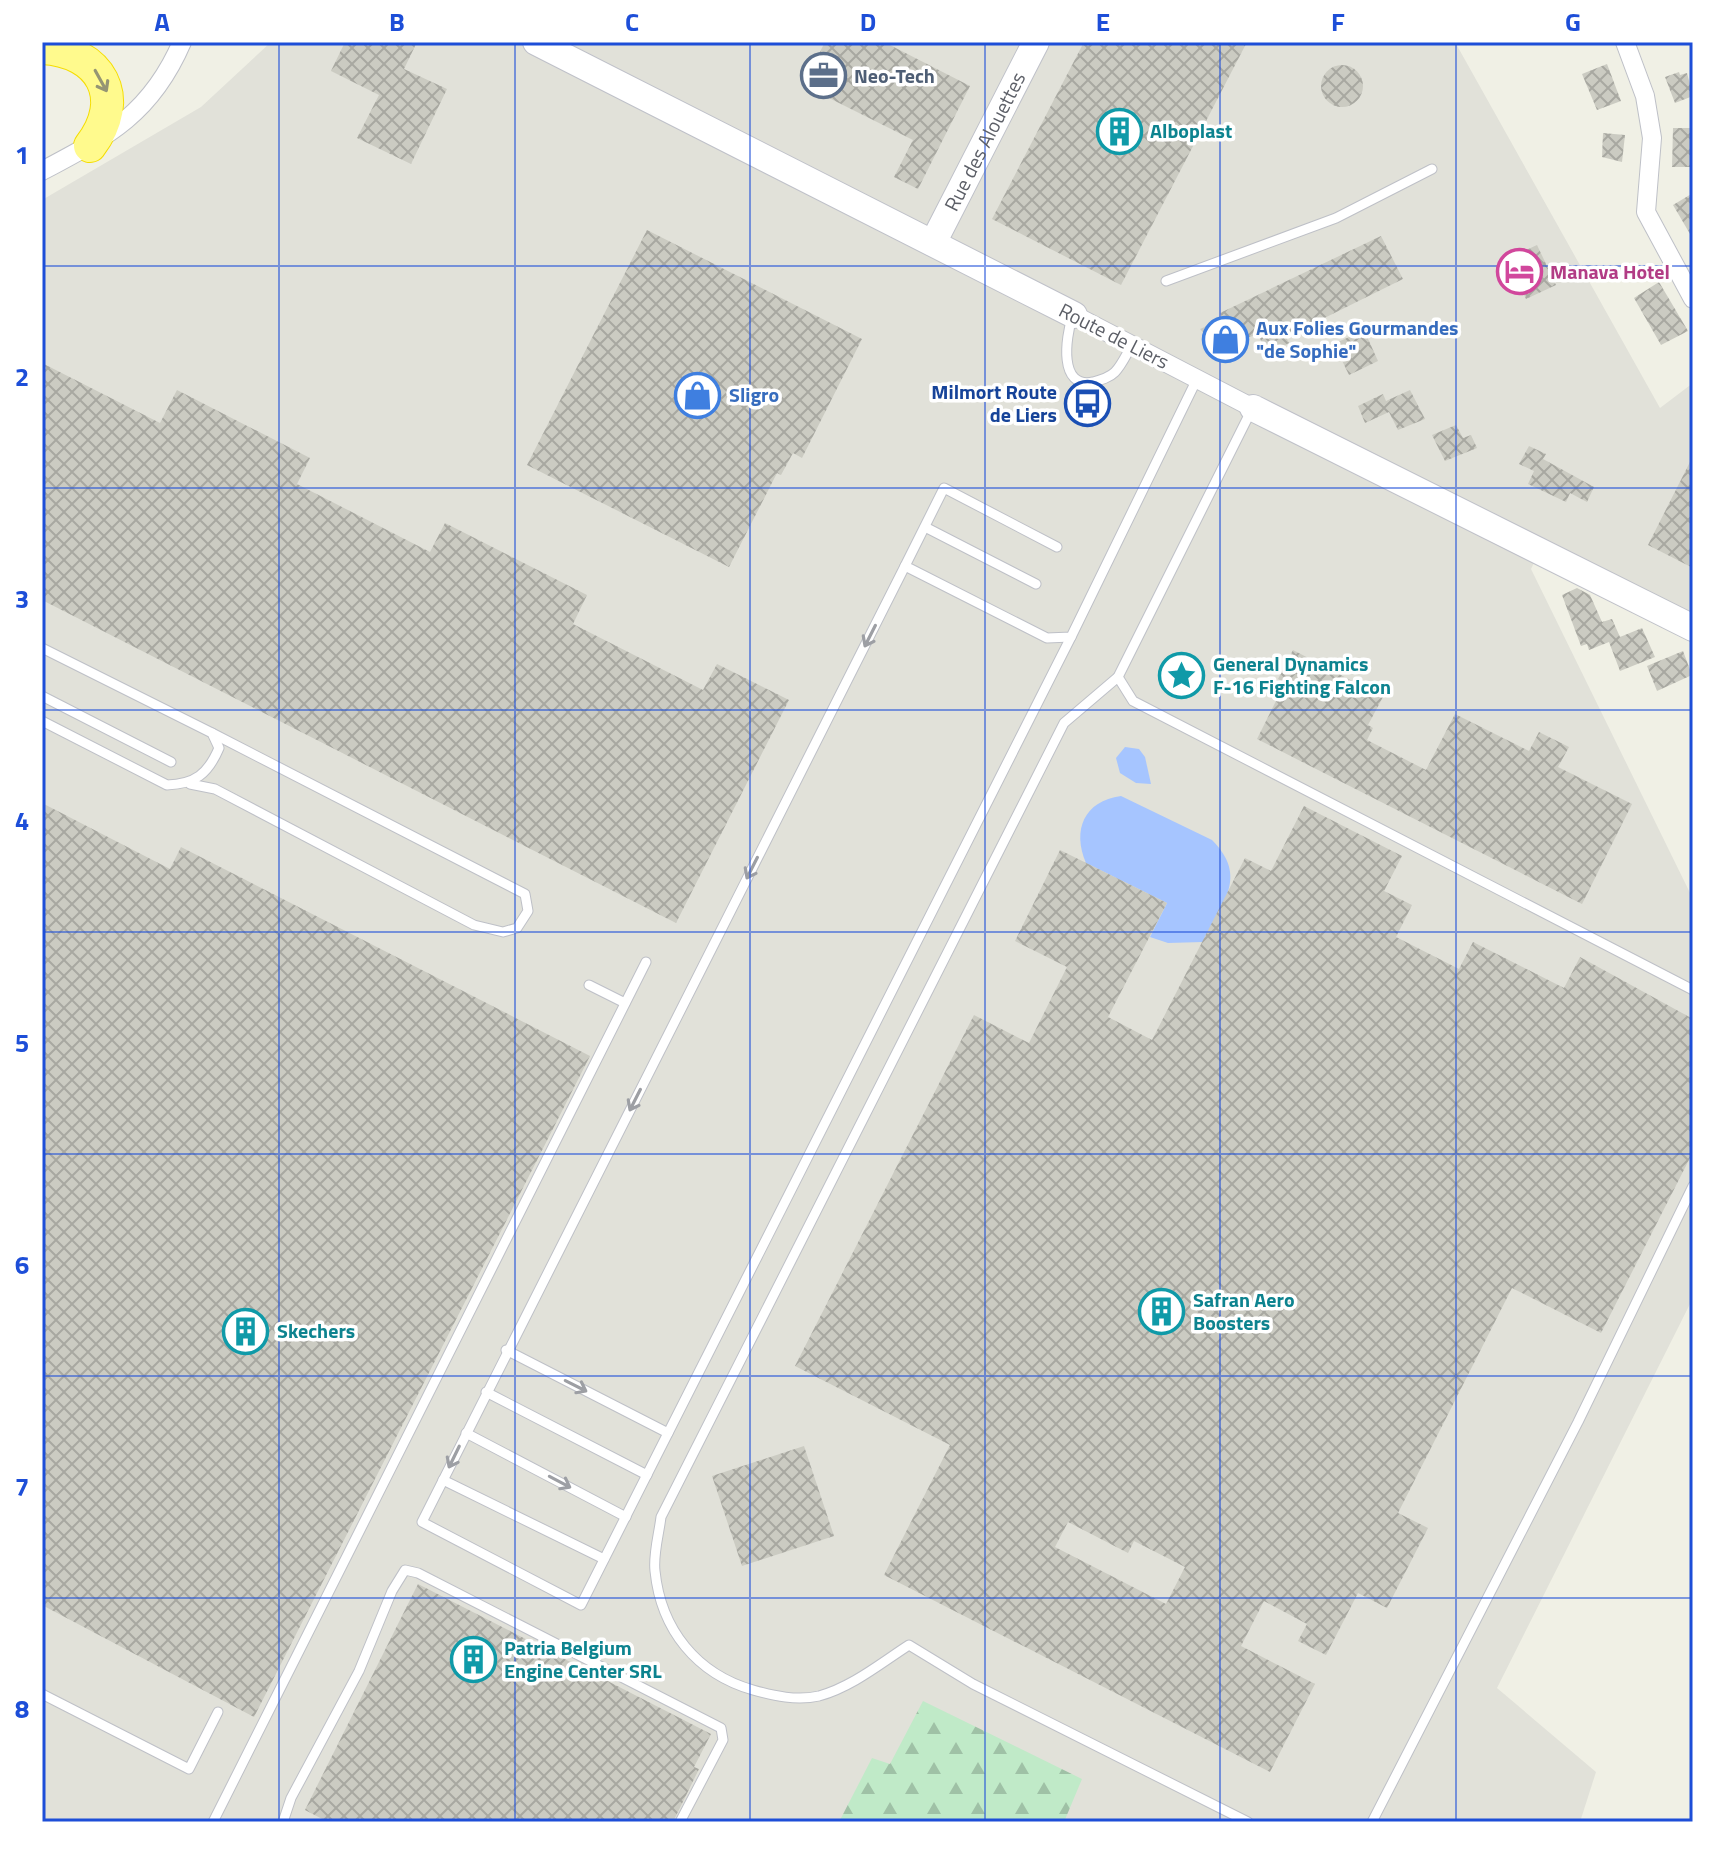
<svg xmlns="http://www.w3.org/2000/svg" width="1735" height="1864" viewBox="0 0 1735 1864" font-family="'Titillium Web',sans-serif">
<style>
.industrial{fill:#e1e1d9}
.forest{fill:url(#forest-firs)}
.water{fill:#a6c5ff}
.building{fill:url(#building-cross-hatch);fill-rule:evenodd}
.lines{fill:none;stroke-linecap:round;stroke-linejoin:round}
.lane-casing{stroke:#bec0c7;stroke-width:11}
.street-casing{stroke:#bec0c7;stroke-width:20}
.secondary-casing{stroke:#bfc1c9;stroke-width:28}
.highway-casing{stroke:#f5dd00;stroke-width:34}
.lane{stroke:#fff;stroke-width:9}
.street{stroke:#fff;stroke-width:18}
.secondary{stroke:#fff;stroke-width:26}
.highway{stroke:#fffa8d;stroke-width:32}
.oneway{stroke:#959574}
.oneway2{stroke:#9d9fa4}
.grid{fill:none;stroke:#1d4ed8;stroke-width:2;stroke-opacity:0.55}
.labels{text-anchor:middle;stroke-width:7;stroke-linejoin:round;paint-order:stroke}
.service-label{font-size:20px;font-weight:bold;fill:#4e5e75;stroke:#fff;text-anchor:start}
.culture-label{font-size:20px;font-weight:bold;fill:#0d838f;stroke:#fff;text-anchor:start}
.street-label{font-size:20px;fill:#5c5f67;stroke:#fff}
.hotel-label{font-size:20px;font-weight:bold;fill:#b23c85;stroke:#fff;text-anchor:start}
.shop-label{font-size:20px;font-weight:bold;fill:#366cbe;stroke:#fff;text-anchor:start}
.transit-label{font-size:20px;font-weight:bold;fill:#164399;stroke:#fff;text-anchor:end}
.neatline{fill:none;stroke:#1d4ed8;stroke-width:3}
.grid-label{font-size:26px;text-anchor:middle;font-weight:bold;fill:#1d4ed8}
</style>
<defs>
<pattern id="forest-firs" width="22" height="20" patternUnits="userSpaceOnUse" patternTransform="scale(2)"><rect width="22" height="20" fill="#c0eac8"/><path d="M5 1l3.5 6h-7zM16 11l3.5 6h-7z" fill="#9fc1a6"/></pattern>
<pattern id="building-cross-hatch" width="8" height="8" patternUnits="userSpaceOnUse" patternTransform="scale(2)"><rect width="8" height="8" fill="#cbcbc2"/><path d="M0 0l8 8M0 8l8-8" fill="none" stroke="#a8a8a1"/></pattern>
</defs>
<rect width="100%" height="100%" fill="#f0f0e5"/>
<path class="industrial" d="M271,42H1455L1660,408L1693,383V614L1545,540L1531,569L1693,899V1298L1497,1688L1596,1772L1580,1822H42V200L201,107Z"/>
<path class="forest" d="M923,1701L1082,1779L1064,1822H839L872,1758L890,1764Z"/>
<g class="water">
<path d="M1125,747L1139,749L1145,757L1151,784L1136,783L1120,773L1116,758Z"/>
<path d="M1121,796L1212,840C1249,877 1222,903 1203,942L1168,943L1150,937L1167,903L1086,863C1072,830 1084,801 1121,796Z"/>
</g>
<g class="building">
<path d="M345,42H417L404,69L447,89L411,164L357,138L379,95L331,71Z"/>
<path d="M825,42H884L970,86L918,189L894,177L913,140L803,85Z"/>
<path d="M1084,42H1247L1121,285L992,219Z"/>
<path d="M1607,64L1621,101L1597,110L1582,74Z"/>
<circle cx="1342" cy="86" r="21"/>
<path d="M1679,72L1680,75L1687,73L1693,96L1675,103L1665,77Z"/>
<path d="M1673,128H1693V167H1672Z"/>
<path d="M1603,133L1625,135L1622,162L1602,157Z"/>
<path d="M1693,193V239L1673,205Z"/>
<path d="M647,230L862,339L802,458L793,453L781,475L777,473L729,567L527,465Z"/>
<path d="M1381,236L1403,279L1286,337L1289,343L1267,354L1258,334L1228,345L1211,341L1200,329L1223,319L1220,313Z"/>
<path d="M1537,245L1556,285L1526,299L1507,259Z"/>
<path d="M1659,282L1688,331L1661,345L1634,298Z"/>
<path d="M1364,330L1378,361L1349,375L1334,344Z"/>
<path d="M42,363L160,423L177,390L310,458L297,484L430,552L445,523L587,595L573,624L703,690L717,664L789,700L676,923L42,600Z"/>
<path d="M1410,390L1425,419L1398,430L1389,412L1365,423L1358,406L1383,394L1386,401Z"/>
<path d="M1456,425L1463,438L1471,435L1477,448L1445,461L1432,435Z"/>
<path d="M1529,446L1546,454L1543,459L1594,487L1587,502L1570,493L1566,502L1528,484L1534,471L1519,464Z"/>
<path d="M1693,456V568L1648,545Z"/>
<path d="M1577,588L1590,595L1602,622L1612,619L1620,637L1642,628L1655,657L1620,671L1609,642L1589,650L1587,644L1581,646L1562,595Z"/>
<path d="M1293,650L1383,697L1368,725L1373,728L1367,740L1426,770L1455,714L1529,751L1539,732L1569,747L1558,767L1632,804L1582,904L1257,739L1285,683L1278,679Z"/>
<path d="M1683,651L1692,675L1657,691L1647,666Z"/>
<path d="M42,803L170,869L181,847L590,1056L254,1717L42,1605Z"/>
<path d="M1304,806L1402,856L1384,891L1412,905L1396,937L1459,969L1473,942L1564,988L1580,957L1693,1019V1152L1601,1333L1512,1288L1398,1513L1428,1528L1387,1608L1358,1593L1326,1655L1298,1641L1307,1624L1264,1601L1241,1646L1315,1684L1270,1772L884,1575L950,1445L795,1366L974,1015L1029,1043L1067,967L1015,941L1060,850L1167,903L1108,1017L1152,1040L1245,858L1271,871ZM1068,1522L1128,1553L1134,1541L1185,1567L1166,1604L1055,1547Z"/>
<path d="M804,1446L834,1536L742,1566L712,1476Z"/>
<path d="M418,1584L711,1734L694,1767L699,1769L673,1822H328L305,1810Z"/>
</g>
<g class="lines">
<defs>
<g id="lane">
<path d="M1166,281L1336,218L1432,169"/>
<path d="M1072,318C1066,337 1058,389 1093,382C1101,380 1109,378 1115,372C1122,365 1127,353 1132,345"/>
<path d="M925,527L1036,584"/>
<path d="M1057,547L944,488L905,566L1047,638L1071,637L1197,379"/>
<path d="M905,566L422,1522L581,1605L1071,637"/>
<path d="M42,648L212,733L219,748C208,774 195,784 167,785L42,721"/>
<path d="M1118,677L1133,701L1693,990"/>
<path d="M42,696L171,762"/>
<path d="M190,784L215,789L474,925L503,932L517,928L528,911L525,894L212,733"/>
<path d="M589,985L625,1003"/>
<path d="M506,1350L668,1433"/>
<path d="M486,1392L647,1475"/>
<path d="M466,1433L626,1517"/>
<path d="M443,1480L604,1559"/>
<path d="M42,1694L189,1769L218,1712"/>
<path d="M213,1822L646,962"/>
<path d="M283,1822L291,1798L359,1671L392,1591L405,1570L418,1573L721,1728L723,1740L680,1822"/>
<path d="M1248,1822L973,1684L909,1645C881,1663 852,1687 819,1696C797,1701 774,1696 753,1690C697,1674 661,1630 655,1571C653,1554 659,1534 661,1517L1064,723L1118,677L1251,411"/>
<path d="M1372,1822L1578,1422L1693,1186"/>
</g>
<g id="street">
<path d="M1625,42L1645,96L1652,138L1646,212L1693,299"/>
<path d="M42,171C108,136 151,114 182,42"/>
<path d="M1074,315L1253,408"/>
</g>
<g id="secondary">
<path d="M536,42L1074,315"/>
<path id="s1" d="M933,243L1036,42"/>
<path d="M1253,408L1693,628"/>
</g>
<path id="highway" d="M42,48C101,51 127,98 90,146"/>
</defs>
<use href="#lane" class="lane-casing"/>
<use href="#street" class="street-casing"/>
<use href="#secondary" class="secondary-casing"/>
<use href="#highway" class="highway-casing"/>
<use href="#lane" class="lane"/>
<use href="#street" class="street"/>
<use href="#secondary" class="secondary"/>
<use href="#highway" class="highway"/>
</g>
<defs><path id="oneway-shaft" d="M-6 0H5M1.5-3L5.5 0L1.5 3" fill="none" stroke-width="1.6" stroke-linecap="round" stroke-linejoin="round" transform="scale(2)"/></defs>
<use class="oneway" href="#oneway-shaft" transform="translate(101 81) rotate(61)"/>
<g class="oneway2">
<use href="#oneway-shaft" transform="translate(870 636) rotate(117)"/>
<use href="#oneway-shaft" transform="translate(752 868) rotate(117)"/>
<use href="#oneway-shaft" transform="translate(635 1100) rotate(117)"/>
<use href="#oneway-shaft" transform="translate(576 1386) rotate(27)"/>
<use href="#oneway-shaft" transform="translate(454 1457) rotate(116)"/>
<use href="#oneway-shaft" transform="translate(560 1482) rotate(28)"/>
</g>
<path class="grid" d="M279,42V1822M515,42V1822M750,42V1822M985,42V1822M1220,42V1822M1456,42V1822M42,266H1693M42,488H1693M42,710H1693M42,932H1693M42,1154H1693M42,1376H1693M42,1598H1693"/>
<defs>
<symbol id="office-ring" viewBox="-11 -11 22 22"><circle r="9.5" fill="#fff" stroke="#5c6f8a" stroke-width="1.5"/><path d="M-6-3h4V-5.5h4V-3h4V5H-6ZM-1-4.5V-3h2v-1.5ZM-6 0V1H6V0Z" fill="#5c6f8a"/></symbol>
<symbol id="building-ring" viewBox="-11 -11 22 22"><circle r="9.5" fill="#fff" stroke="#0f9aa8" stroke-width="1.5"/><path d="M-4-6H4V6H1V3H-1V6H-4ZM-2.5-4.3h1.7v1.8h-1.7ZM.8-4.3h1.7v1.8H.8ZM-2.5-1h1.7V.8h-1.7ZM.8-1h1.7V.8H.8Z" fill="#0f9aa8"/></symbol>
<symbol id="hotel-ring" viewBox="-11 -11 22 22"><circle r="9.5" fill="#fff" stroke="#d1479c" stroke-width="1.5"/><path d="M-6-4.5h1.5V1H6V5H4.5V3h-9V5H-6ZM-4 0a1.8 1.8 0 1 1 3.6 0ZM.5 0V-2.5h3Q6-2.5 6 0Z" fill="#d1479c"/></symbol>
<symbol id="shop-ring" viewBox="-11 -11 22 22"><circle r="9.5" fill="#fff" stroke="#3f7fe0" stroke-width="1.5"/><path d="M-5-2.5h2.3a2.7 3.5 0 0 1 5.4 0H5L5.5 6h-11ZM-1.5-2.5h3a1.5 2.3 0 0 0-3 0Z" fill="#3f7fe0"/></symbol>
<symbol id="bus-ring" viewBox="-11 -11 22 22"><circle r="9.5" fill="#fff" stroke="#1a4fb4" stroke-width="1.5"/><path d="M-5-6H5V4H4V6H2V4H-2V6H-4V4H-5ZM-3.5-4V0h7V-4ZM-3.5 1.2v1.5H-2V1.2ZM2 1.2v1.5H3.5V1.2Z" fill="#1a4fb4"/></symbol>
<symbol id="sight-ring" viewBox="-11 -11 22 22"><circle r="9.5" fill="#fff" stroke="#0f9aa8" stroke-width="1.5"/><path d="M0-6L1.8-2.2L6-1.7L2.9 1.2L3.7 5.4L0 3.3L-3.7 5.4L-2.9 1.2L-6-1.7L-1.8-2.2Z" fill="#0f9aa8"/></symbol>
</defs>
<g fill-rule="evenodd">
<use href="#office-ring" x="798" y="50" width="51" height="51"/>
<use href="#building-ring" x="1094" y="106" width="51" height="51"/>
<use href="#hotel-ring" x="1494" y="246" width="51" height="51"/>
<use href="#shop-ring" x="1200" y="314" width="51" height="51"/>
<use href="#shop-ring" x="672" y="370" width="51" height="51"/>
<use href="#bus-ring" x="1062" y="378" width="51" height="51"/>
<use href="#sight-ring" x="1156" y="650" width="51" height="51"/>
<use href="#building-ring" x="1136" y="1286" width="51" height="51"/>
<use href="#building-ring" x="220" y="1306" width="51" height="51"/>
<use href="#building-ring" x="448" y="1634" width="51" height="51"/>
</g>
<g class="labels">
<g class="service-label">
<text x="854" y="83">Neo-Tech</text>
</g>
<g class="culture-label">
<text x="1150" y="138">Alboplast</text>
<text x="1213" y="671">General Dynamics<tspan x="1213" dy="23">F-16 Fighting Falcon</tspan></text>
<text x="1193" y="1307">Safran Aero<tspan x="1193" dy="23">Boosters</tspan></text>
<text x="277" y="1338">Skechers</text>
<text x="504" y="1655">Patria Belgium<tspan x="504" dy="23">Engine Center SRL</tspan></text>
</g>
<g class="street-label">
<text dy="7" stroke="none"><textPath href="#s1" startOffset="114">Rue des Alouettes</textPath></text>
<text transform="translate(1114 336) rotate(27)" y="7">Route de Liers</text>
</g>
<g class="hotel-label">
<text x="1550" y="279">Manava Hotel</text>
</g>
<g class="shop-label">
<text x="1256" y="335">Aux Folies Gourmandes<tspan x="1256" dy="23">"de Sophie"</tspan></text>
<text x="729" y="402">Sligro</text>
</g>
<g class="transit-label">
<text x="1057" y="399">Milmort Route<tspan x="1057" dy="23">de Liers</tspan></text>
</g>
</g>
<rect width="1735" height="1864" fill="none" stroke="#ffffff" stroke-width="88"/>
<rect x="44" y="44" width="1647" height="1776" class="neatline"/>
<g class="grid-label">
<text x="162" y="31">A</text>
<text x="397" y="31">B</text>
<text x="632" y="31">C</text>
<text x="868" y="31">D</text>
<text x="1103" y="31">E</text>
<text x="1338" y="31">F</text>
<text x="1573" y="31">G</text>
<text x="22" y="164">1</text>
<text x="22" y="386">2</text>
<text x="22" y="608">3</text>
<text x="22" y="830">4</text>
<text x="22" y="1052">5</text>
<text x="22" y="1274">6</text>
<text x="22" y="1496">7</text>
<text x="22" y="1718">8</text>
</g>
</svg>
